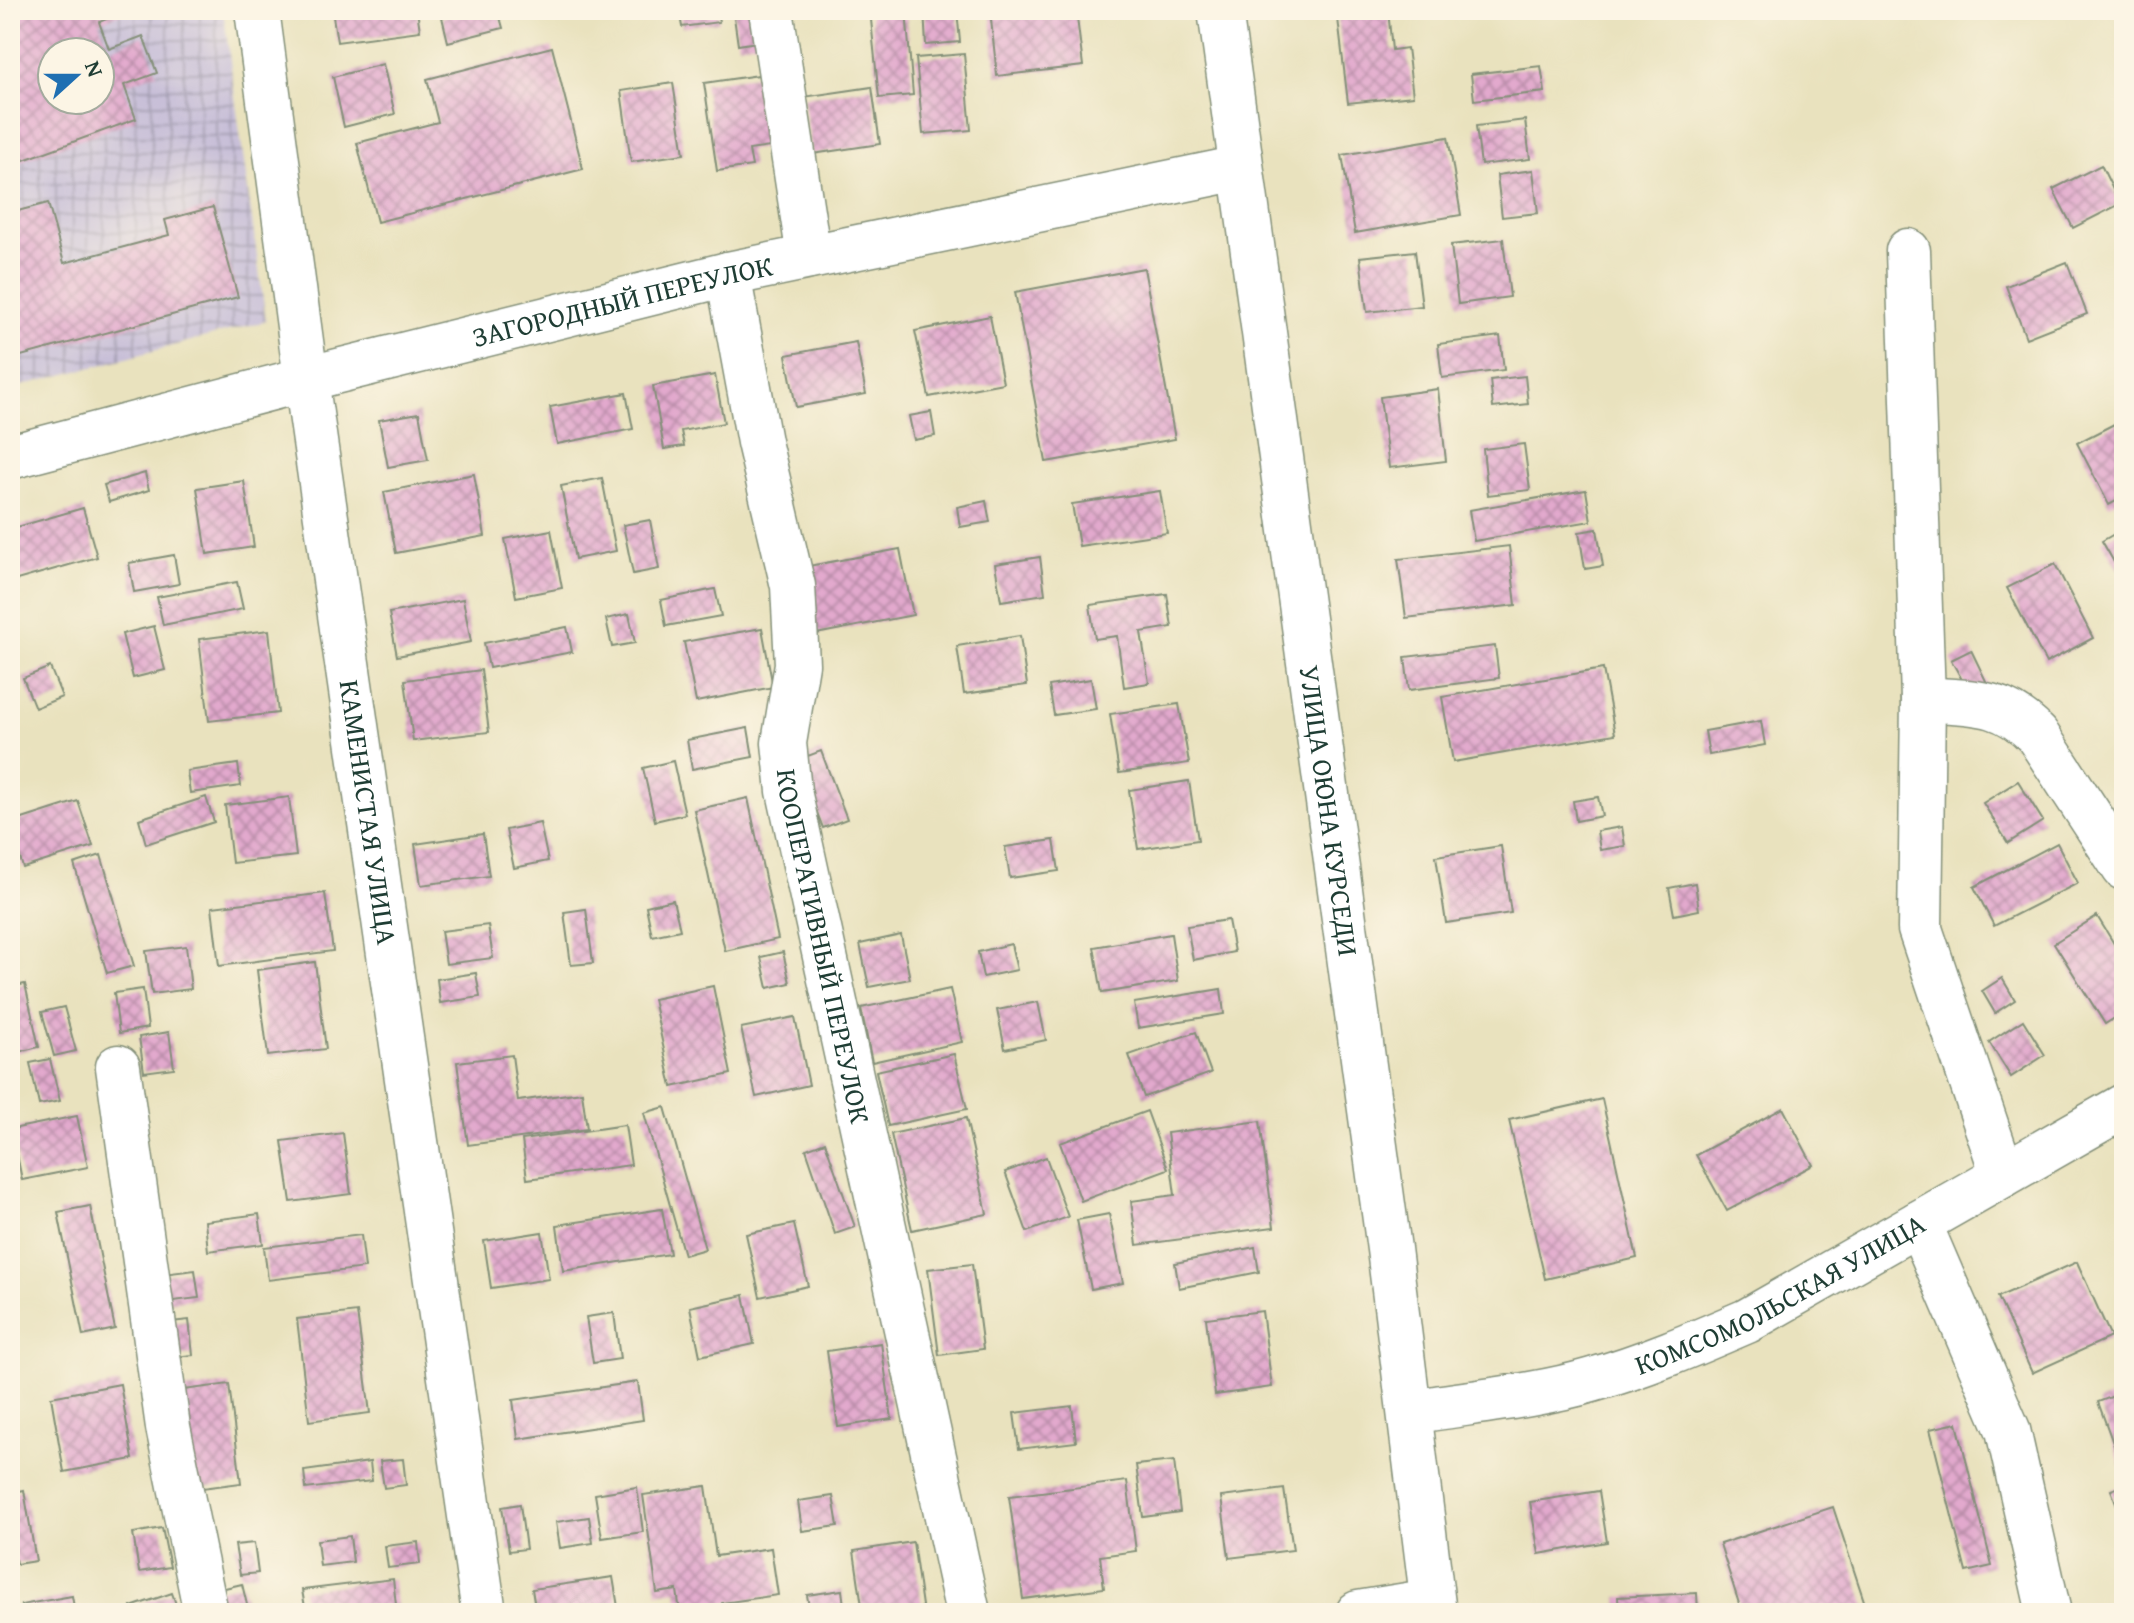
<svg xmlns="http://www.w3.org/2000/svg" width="2134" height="1623" viewBox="0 0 2134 1623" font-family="'Gentium Book Plus',serif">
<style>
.industrial{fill:url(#industrial-grid);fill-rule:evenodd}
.building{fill:url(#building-cross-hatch);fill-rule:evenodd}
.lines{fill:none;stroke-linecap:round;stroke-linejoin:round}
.minor-casing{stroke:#849079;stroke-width:47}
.minor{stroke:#fff;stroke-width:44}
.labels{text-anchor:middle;stroke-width:7;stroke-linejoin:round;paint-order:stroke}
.street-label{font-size:28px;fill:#1f3d34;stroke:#fcf5e5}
</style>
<defs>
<pattern id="industrial-grid" width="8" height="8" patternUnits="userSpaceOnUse" patternTransform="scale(2)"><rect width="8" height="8" fill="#c8bfd8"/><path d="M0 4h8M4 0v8" fill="none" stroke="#a29cb0"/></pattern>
<pattern id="building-cross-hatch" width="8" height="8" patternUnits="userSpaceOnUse" patternTransform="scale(2)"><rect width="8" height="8" fill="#e2a9cd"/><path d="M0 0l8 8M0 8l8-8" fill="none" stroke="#b78ba7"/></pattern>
</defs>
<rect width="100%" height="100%" fill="#fcf5e5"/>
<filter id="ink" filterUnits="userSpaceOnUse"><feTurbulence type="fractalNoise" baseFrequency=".0125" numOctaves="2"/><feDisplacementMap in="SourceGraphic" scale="16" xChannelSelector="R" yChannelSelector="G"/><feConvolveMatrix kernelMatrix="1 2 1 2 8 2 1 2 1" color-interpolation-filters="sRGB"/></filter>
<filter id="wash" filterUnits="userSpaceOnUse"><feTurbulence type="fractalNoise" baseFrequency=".006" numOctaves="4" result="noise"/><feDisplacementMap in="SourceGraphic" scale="32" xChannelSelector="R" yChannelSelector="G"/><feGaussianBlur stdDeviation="1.8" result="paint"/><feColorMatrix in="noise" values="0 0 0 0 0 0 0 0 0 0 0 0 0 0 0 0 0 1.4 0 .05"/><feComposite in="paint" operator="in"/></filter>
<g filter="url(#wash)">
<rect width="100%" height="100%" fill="#e9e2be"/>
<path class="industrial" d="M10,10H223L266,321L10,389ZM52,52H100V100H52Z"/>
<g id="blocks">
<g class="building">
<path d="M10,10H129L99,22L109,49L143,36L157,73L124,85L136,119L10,165ZM52,52H100V100H52Z"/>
<path d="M332,10H417L420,31L337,42Z"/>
<path d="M468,10H498L503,28L448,42L442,17Z"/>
<path d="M679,10H717L719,22L682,27Z"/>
<path d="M733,10H753L757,42L738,45Z"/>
<path d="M870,10H906L913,95L879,98Z"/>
<path d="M924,10H957L960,42L926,45Z"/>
<path d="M990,10H1076L1083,66L997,76Z"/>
<path d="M1337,10H1388L1392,50L1407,48L1413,96L1348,103Z"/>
<path d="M552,47L583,169L377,222L357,143L438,122L427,79Z"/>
<path d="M964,54L971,130L923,134L916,58Z"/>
<path d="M383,64L395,114L344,127L333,77Z"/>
<path d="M1541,66L1545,92L1474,100L1471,74Z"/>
<path d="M766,74L777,146L749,150L752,166L717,171L704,83Z"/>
<path d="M673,83L684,154L631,162L621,91Z"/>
<path d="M872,87L880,144L812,154L803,97Z"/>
<path d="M1525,120L1530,159L1481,165L1476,126Z"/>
<path d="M1448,137L1461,215L1355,233L1342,155Z"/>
<path d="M2101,165L2120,204L2073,228L2053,189Z"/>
<path d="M1533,170L1538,213L1502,217L1497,175Z"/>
<path d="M48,203L64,263L169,235L165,220L213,207L238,297L10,359V213Z"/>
<path d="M1503,239L1510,297L1458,304L1451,245Z"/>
<path d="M1415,251L1422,306L1367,312L1360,257Z"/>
<path d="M2067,262L2087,314L2026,338L2006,286Z"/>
<path d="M1144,268L1175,439L1046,462L1015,292Z"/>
<path d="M990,316L1003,383L929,397L915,331Z"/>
<path d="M1500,336L1504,370L1442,378L1438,344Z"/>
<path d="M856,342L866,394L796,407L786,355Z"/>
<path d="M715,375L724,423L681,431L684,446L664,449L653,386Z"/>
<path d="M1525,376L1528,404L1493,408L1490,380Z"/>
<path d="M1438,389L1446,461L1389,468L1380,397Z"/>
<path d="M626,393L633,429L557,444L550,407Z"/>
<path d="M931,412L935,436L914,440L909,416Z"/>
<path d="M419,413L428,460L388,467L379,420Z"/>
<path d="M2124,419V497L2109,505L2077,443Z"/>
<path d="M1524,444L1530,490L1488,495L1483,449Z"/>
<path d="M145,473L149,490L109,502L104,485Z"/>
<path d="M474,474L485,536L396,553L384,492Z"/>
<path d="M602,478L616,551L575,559L561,486Z"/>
<path d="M244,481L254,547L207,554L197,488Z"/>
<path d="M1586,490L1591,521L1474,541L1469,510Z"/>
<path d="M1160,491L1167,533L1079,546L1072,504Z"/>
<path d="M986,501L990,522L960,527L957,507Z"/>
<path d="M83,508L97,557L10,582V529Z"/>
<path d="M650,520L659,569L633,574L623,525Z"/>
<path d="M1597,529L1603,566L1585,569L1579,532Z"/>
<path d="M551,530L562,588L516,597L505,539Z"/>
<path d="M2121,530L2124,535V565L2118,569L2102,541Z"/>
<path d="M1509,546L1516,605L1406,618L1398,559Z"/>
<path d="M900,549L913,615L816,634L803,567Z"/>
<path d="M174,555L179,584L134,592L129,563Z"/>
<path d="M1040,557L1045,594L1001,601L995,564Z"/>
<path d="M2055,564L2093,638L2046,663L2007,588Z"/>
<path d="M237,582L243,609L163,625L157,597Z"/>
<path d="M715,589L721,616L666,626L661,600Z"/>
<path d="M1167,594L1172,627L1141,632L1149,683L1124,687L1117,636L1095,639L1090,605Z"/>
<path d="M463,599L471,642L397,656L389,613Z"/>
<path d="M629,614L635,643L612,647L606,619Z"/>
<path d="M154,626L165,670L133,678L122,634Z"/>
<path d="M567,627L572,652L489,668L484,643Z"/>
<path d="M762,628L773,687L696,702L684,642Z"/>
<path d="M269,630L278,713L209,721L199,639Z"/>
<path d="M1020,636L1027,685L964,694L957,646Z"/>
<path d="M1495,646L1499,678L1409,690L1405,657Z"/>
<path d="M1971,650L1988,685L1970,694L1951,660Z"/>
<path d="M50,667L62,697L35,708L23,678Z"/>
<path d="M1603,669L1615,734L1453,762L1442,697Z"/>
<path d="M481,670L489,732L413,741L405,680Z"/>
<path d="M1091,679L1096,709L1054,715L1049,686Z"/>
<path d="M1179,704L1189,763L1119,773L1110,714Z"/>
<path d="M1761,721L1765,745L1709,755L1705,731Z"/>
<path d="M748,728L753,757L692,769L687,740Z"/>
<path d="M821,751L847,819L823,828L797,760Z"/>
<path d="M673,761L685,814L655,821L643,768Z"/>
<path d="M238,764L241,786L190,793L187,771Z"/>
<path d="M1189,781L1198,840L1138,849L1129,790Z"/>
<path d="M2018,781L2043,821L2008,843L1983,803Z"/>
<path d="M206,797L214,822L146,844L139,819Z"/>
<path d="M289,797L296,856L232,863L225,805Z"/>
<path d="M1598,797L1602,816L1576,821L1573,801Z"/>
<path d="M748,798L778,939L725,951L694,810Z"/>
<path d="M78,801L93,846L23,868L10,823Z"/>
<path d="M540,823L548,861L514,868L506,830Z"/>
<path d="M1622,827L1625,846L1600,850L1597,831Z"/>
<path d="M483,834L489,876L421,885L415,844Z"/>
<path d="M1054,840L1059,871L1010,878L1005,847Z"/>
<path d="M2057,843L2078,883L1994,926L1974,887Z"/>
<path d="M1501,846L1511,913L1446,923L1436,856Z"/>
<path d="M101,855L134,966L107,973L74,864Z"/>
<path d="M1695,883L1699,910L1674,915L1669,888Z"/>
<path d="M325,893L333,951L219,966L212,907Z"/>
<path d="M673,900L680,930L652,936L646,906Z"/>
<path d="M586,909L593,963L571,965L564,912Z"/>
<path d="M2097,916L2124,960V1012L2105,1024L2054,943Z"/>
<path d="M1228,920L1234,952L1193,960L1187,926Z"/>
<path d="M488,925L493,958L446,964L441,931Z"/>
<path d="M1171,934L1178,981L1102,993L1094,947Z"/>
<path d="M901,935L910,979L869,987L860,944Z"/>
<path d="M1011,944L1017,970L983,977L978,952Z"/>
<path d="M186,946L191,989L152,994L146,951Z"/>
<path d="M783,952L790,983L768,988L761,957Z"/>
<path d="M315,962L326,1049L268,1056L257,970Z"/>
<path d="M476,973L480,997L440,1003L437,979Z"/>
<path d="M2002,978L2015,1000L1995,1013L1982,991Z"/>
<path d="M25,984L39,1047L10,1054V987Z"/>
<path d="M713,986L731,1074L672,1087L653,999Z"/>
<path d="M143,989L148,1028L119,1033L114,993Z"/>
<path d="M950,989L962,1042L872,1062L861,1008Z"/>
<path d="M1221,989L1224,1014L1138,1028L1134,1003Z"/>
<path d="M1038,1002L1046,1040L1005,1049L997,1010Z"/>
<path d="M64,1007L76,1051L54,1056L42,1012Z"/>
<path d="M795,1017L809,1085L756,1097L741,1028Z"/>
<path d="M2023,1020L2045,1055L2011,1077L1989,1042Z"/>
<path d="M169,1032L174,1068L144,1072L139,1037Z"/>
<path d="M1196,1032L1211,1073L1144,1097L1129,1055Z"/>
<path d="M954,1054L967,1109L888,1126L876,1071Z"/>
<path d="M512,1055L518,1101L582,1092L587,1129L468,1145L457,1062Z"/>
<path d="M50,1059L60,1101L39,1105L30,1063Z"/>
<path d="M1602,1099L1637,1258L1545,1279L1509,1120Z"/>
<path d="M665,1107L705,1249L684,1255L644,1113Z"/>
<path d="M1783,1108L1813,1165L1727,1211L1696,1155Z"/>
<path d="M1147,1111L1168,1169L1081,1201L1060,1143Z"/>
<path d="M77,1116L88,1167L22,1180L12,1129Z"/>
<path d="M966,1118L987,1214L912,1230L891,1134Z"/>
<path d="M1260,1121L1274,1227L1137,1245L1131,1201L1175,1195L1167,1133Z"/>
<path d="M625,1125L631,1165L527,1179L522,1140Z"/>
<path d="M343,1133L351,1194L291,1202L282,1141Z"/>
<path d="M825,1142L855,1227L835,1234L806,1149Z"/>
<path d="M1046,1157L1068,1217L1027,1232L1005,1172Z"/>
<path d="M90,1206L115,1329L83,1336L58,1212Z"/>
<path d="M662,1209L670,1254L563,1271L557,1225Z"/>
<path d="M259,1214L263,1244L208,1251L205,1221Z"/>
<path d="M1109,1214L1123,1283L1091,1289L1077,1220Z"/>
<path d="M794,1224L808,1286L760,1297L746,1234Z"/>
<path d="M542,1232L549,1279L491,1288L484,1241Z"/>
<path d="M361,1235L365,1268L268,1280L264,1247Z"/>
<path d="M1255,1247L1259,1272L1179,1288L1175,1263Z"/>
<path d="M2077,1262L2111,1337L2032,1373L1998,1297Z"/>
<path d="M972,1264L983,1349L939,1355L928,1269Z"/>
<path d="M195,1270L199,1298L165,1302L162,1274Z"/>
<path d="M744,1295L754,1344L700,1356L690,1307Z"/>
<path d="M1262,1311L1272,1387L1215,1395L1206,1318Z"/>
<path d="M357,1312L370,1413L309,1421L297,1319Z"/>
<path d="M614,1313L620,1359L593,1363L586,1317Z"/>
<path d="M189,1320L193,1355L166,1358L162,1323Z"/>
<path d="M881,1343L892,1419L838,1427L827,1351Z"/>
<path d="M638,1382L643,1420L518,1439L513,1400Z"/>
<path d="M120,1384L133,1459L64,1472L51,1397Z"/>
<path d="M229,1384L241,1483L195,1489L183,1390Z"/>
<path d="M2124,1392V1473L2098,1402Z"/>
<path d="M1072,1406L1076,1442L1019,1449L1014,1413Z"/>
<path d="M1957,1423L1992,1566L1966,1572L1930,1429Z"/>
<path d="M403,1459L406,1485L384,1488L380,1461Z"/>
<path d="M1174,1461L1180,1512L1143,1517L1136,1465Z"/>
<path d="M370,1462L372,1481L306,1489L304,1471Z"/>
<path d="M1127,1481L1136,1551L1100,1556L1104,1588L1023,1599L1009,1496Z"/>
<path d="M2124,1485V1523L2111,1490Z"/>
<path d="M706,1486L716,1556L771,1548L778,1595L722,1603L724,1613H680L677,1590L657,1593L643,1495Z"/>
<path d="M637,1487L643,1532L602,1538L595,1494Z"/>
<path d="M1284,1489L1293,1550L1229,1558L1221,1497Z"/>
<path d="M24,1490L36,1561L16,1564L10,1533V1493Z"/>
<path d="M1599,1491L1607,1542L1539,1554L1530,1502Z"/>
<path d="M833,1496L838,1526L802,1531L798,1501Z"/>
<path d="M520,1504L526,1549L509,1551L502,1507Z"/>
<path d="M1833,1507L1868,1613H1742L1720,1544Z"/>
<path d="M589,1517L593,1543L560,1548L556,1522Z"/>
<path d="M162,1528L170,1567L139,1572L133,1533Z"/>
<path d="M350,1536L353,1562L320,1566L317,1540Z"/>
<path d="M418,1542L420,1564L388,1568L385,1546Z"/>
<path d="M913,1542L923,1613H863L854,1551Z"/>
<path d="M254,1543L258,1573L240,1575L235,1545Z"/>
<path d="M613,1577L619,1613H536L532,1589Z"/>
<path d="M393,1579L397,1613H306L302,1590Z"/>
<path d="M242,1584L249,1613H217L212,1591Z"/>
<path d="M842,1590L845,1613H810L807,1595Z"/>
<path d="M172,1593L179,1613H133L131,1607Z"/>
<path d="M1697,1593L1698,1613H1619L1618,1597Z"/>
<path d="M72,1596L75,1613H23L21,1605Z"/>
</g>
</g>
</g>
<g filter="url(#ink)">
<use href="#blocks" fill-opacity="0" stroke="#849079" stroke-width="2"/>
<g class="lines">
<defs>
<g id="minor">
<path id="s1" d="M257,10L306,379L484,1613"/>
<path d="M771,10L809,257"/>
<path id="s2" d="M1220,10L1389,1249L1434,1613"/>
<path d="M1908,251L1923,699L1920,929L2003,1175"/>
<path id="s3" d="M728,274L759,442L793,586L797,664L784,743L789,791L968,1613"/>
<path id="s4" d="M10,457L306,379L728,274L1240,168"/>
<path d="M1923,699C1971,703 2001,698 2037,735L2124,868"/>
<path d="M118,1067L168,1427L206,1613"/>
<path d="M1919,1223L2008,1430L2049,1613"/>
<path id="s5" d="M1410,1412C1470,1402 1534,1397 1592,1380C1645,1365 1696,1343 1747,1321L2124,1106"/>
<path d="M1358,1613L1432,1601"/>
</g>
</defs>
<use href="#minor" class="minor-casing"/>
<use href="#minor" class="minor"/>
</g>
</g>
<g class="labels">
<g class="street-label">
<text dy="10" stroke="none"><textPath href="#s4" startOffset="632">ЗАГОРОДНЫЙ ПЕРЕУЛОК</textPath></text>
<text dy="10" stroke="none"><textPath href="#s2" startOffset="808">УЛИЦА ОЮНА КУРСЕДИ</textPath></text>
<text dy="10" stroke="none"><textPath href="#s1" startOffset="810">КАМЕНИСТАЯ УЛИЦА</textPath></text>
<text dy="10" stroke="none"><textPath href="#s3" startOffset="684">КООПЕРАТИВНЫЙ ПЕРЕУЛОК</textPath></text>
<text dy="10" stroke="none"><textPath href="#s5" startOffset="392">КОМСОМОЛЬСКАЯ УЛИЦА</textPath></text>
</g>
</g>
<rect width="2134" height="1623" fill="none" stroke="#fcf5e5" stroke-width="40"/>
<g transform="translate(76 76) rotate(69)"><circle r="38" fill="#fcf5e5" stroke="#a4ab9e" stroke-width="2"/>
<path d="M0-6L14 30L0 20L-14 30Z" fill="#1f6fb2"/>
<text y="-12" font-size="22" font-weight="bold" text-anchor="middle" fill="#1f3d34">N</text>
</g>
</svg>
